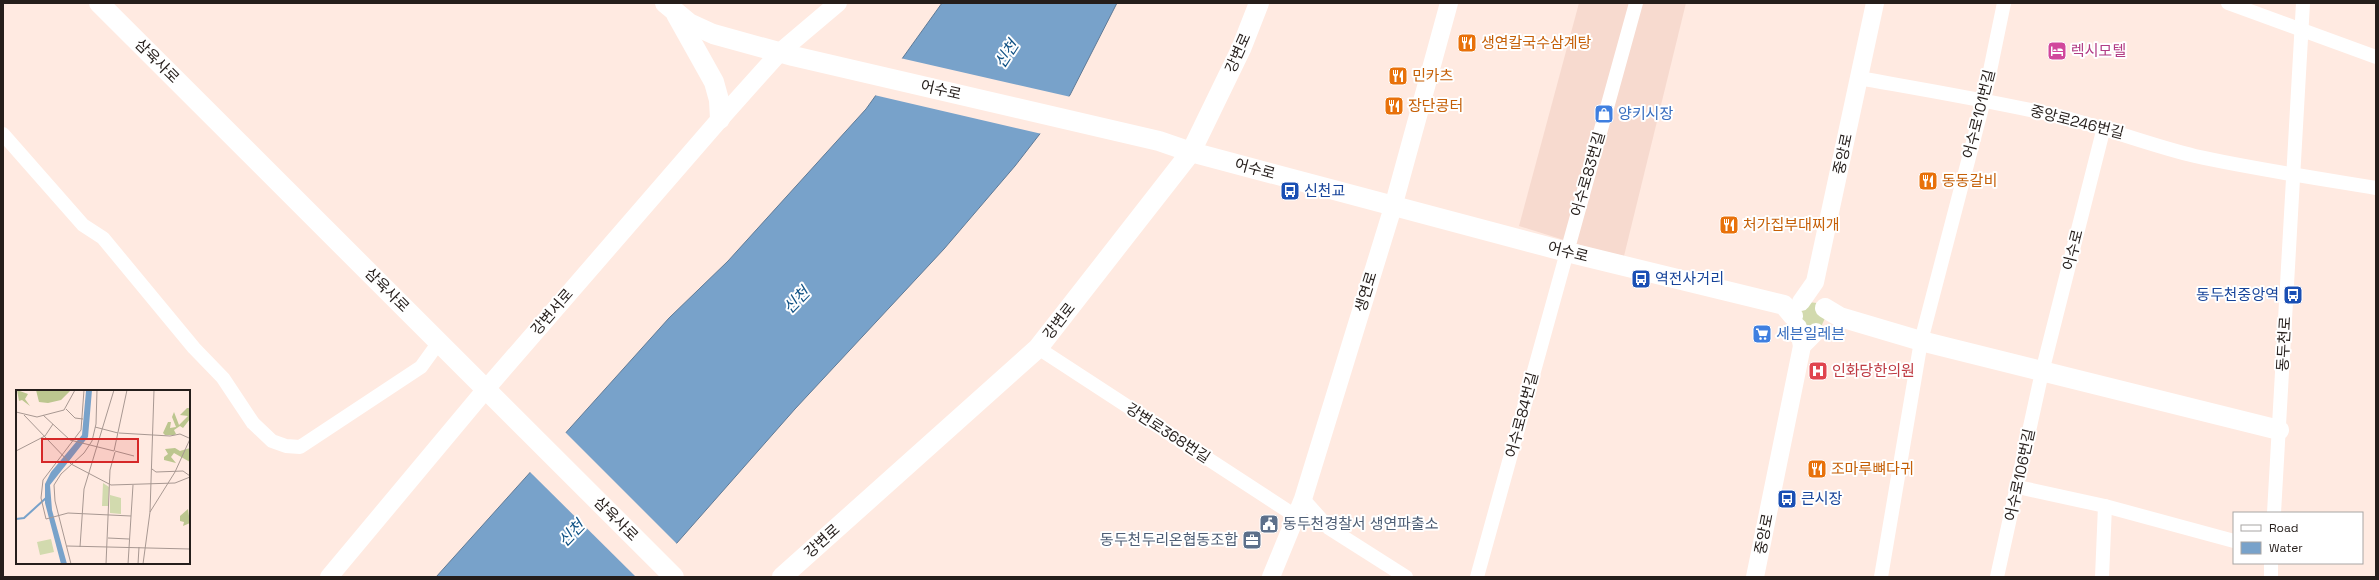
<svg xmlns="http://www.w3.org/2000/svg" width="2379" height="580" viewBox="0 0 2379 580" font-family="'Space Grotesk','Noto Sans KR',sans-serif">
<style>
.built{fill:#f7dacf}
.green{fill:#d2daae}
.water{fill:#78a2ca;stroke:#5f7a96}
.pier{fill:#ffeae1}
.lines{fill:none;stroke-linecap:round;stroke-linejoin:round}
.minor{stroke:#fff;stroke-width:14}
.tertiary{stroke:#fff;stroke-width:18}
.secondary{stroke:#fff;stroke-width:20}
.labels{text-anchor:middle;stroke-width:4;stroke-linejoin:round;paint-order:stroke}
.food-label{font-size:15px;fill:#c56008;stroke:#fff;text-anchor:start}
.hotel-label{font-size:15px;fill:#b23c85;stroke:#fff;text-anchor:start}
.street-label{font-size:15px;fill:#251e1b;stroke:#fff}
.shop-label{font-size:15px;fill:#366cbe;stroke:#fff;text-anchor:start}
.transit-label{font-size:15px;fill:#164399;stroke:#fff;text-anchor:start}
.health-label{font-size:15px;fill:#be3a42;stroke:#fff;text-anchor:start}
.service-label{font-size:15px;fill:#4e5e75;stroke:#fff;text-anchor:start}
.water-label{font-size:16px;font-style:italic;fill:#115285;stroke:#fff}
.inset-river{fill:none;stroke:#78a2ca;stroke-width:2}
.inset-road{fill:none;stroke:#a89892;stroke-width:1}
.view{fill:#d62828;fill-opacity:0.15;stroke:#d62828;stroke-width:2}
.inset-edge{fill:none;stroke:#251e1b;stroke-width:2}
</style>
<rect width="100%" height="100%" fill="#ffeae1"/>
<path class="built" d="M1579,3H1686L1624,256L1596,250L1519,226Z"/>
<path class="green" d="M1808,302L1817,303L1825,318L1821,327L1807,330L1797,311Z"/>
<path class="water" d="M942,3H1117L1070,95L1015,166L944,249L795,409L647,577H436L669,318L728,261L866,109Z"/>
<g class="pier">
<path d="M900,58L1071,97L1042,134L874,95Z"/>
<path d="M564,431L678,545L649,577H636L529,471Z"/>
</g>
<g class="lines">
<g class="minor">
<path d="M2228,3L2376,57"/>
<path d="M1859,78C1926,90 1992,101 2058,116C2104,127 2149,145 2195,156C2254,169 2315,178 2376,188"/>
<path d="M3,134L83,225L103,238L194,348L223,378L253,423L272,441L286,446L300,447L421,367L439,342"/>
<path d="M1038,348L1297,517"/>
<path d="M2018,487L2105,506L2234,541"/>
<path d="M1303,499L1329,528L1406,577"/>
<path d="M2274,513L2303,3"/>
<path d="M1477,577L1636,3"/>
<path d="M1881,577L1921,341L1984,100L2004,3"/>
<path d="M1997,577L2042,372L2104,127"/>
<path d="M2102,577L2105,506"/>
<path d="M2271,577V563"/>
</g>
<g class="tertiary">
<path d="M1801,302L1815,282L1875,3"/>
<path d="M1798,327L1802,346"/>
<path d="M329,577L486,389L720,119L780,52L838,3"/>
<path d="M1271,577L1303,499L1393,207L1449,3"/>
<path d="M1755,577L1802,346L1816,332"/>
</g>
<g class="secondary">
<path d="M99,3L674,577"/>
<path d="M665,3L689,23L713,34L793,56L1159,141L1191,152L1567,252L1784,305L1793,316"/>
<path d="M676,14L714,82L719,100L720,119"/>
<path d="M1825,308L1840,317L1921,341L2279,430"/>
<path d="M782,577L1038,348L1191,152L1241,49L1259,3"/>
</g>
</g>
<defs>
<symbol id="restaurant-square" viewBox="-11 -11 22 22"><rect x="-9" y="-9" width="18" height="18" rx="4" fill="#e8710a" stroke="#fff"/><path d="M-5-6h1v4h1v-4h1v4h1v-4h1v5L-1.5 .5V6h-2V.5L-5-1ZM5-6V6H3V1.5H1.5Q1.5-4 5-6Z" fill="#fff"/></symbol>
<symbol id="hotel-square" viewBox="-11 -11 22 22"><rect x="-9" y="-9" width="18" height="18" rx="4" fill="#d1479c" stroke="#fff"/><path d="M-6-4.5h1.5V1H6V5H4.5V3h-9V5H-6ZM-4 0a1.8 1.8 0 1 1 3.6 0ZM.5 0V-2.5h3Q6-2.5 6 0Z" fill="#fff"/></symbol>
<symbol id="shop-square" viewBox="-11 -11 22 22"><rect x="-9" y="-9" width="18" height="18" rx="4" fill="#3f7fe0" stroke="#fff"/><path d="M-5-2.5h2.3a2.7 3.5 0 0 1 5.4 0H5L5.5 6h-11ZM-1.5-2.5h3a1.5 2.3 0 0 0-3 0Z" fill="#fff"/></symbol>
<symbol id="bus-square" viewBox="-11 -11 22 22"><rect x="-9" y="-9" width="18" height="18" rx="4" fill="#1a4fb4" stroke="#fff"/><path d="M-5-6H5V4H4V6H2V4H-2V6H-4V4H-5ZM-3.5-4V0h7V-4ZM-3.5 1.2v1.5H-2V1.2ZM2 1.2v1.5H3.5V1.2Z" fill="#fff"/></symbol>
<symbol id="supermarket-square" viewBox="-11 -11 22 22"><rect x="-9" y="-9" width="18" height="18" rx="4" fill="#3f7fe0" stroke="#fff"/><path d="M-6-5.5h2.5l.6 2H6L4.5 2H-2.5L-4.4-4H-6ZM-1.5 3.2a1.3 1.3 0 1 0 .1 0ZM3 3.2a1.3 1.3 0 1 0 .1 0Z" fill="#fff"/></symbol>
<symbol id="hospital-square" viewBox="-11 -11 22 22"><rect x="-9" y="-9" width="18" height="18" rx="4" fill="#e0444e" stroke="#fff"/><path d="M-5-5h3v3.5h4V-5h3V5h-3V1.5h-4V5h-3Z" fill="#fff"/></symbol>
<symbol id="civic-square" viewBox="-11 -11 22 22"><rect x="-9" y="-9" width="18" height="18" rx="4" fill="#5c6f8a" stroke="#fff"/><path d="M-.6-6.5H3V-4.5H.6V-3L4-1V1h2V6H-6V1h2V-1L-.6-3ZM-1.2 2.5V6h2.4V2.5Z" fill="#fff"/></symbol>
<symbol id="office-square" viewBox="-11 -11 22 22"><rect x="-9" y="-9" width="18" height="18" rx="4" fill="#5c6f8a" stroke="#fff"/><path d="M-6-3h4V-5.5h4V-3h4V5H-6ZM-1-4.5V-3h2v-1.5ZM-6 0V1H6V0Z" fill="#fff"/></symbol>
</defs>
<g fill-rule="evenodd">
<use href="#restaurant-square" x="1456" y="32" width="22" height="22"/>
<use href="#hotel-square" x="2046" y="40" width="22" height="22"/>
<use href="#restaurant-square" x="1387" y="65" width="22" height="22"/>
<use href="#restaurant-square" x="1383" y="95" width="22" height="22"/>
<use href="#shop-square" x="1593" y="103" width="22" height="22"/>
<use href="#restaurant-square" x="1917" y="170" width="22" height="22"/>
<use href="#bus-square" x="1279" y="180" width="22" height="22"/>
<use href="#restaurant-square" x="1718" y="214" width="22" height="22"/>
<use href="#bus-square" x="1630" y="268" width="22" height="22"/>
<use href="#bus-square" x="2282" y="284" width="22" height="22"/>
<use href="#supermarket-square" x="1751" y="323" width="22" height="22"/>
<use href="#hospital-square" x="1807" y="360" width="22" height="22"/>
<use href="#restaurant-square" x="1806" y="458" width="22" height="22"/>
<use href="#bus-square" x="1776" y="488" width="22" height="22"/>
<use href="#civic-square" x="1258" y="513" width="22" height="22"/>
<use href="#office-square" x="1241" y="529" width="22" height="22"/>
</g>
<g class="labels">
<g class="food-label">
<text x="1481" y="48">생연칼국수삼계탕</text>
<text x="1412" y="81">민카츠</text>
<text x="1408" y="111">장단콩터</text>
<text x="1942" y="186">동동갈비</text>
<text x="1743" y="230">처가집부대찌개</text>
<text x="1831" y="474">조마루뼈다귀</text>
</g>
<g class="hotel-label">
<text x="2071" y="56">렉시모텔</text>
</g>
<g class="street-label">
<text transform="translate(1238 53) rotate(-66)" y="5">강변로</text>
<text transform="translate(157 61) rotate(45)" y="5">삼육사로</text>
<text transform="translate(941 90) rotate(13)" y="5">어수로</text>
<text transform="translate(1979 114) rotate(-76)" y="5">어수로101번길</text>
<text transform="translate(2077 122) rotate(14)" y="5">중앙로246번길</text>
<text transform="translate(1843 154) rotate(-78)" y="5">중앙로</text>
<text transform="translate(1255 169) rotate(15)" y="5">어수로</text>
<text transform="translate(1588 174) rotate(-74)" y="5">어수로83번길</text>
<text transform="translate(2073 250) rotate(-76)" y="5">어수로</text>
<text transform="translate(1568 252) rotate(14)" y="5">어수로</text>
<text transform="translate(387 290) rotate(45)" y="5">삼육사로</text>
<text transform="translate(1366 292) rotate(-73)" y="5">생연로</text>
<text transform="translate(552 312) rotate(-49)" y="5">강변서로</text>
<text transform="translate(1059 321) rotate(-52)" y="5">강변로</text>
<text transform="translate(2284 344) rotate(-87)" y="5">동두천로</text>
<text transform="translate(1522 415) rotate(-75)" y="5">어수로84번길</text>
<text transform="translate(1168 433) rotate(33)" y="5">강변로368번길</text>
<text transform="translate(2020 475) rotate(-78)" y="5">어수로106번길</text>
<text transform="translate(616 519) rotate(45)" y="5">삼육사로</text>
<text transform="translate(1764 534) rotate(-79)" y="5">중앙로</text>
<text transform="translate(822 541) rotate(-42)" y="5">강변로</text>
</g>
<g class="shop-label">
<text x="1618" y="119">양키시장</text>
<text x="1776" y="339">세븐일레븐</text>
</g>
<g class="transit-label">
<text x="1304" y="196">신천교</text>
<text x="1655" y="284">역전사거리</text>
<text x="2279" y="300" text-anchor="end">동두천중앙역</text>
<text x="1801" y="504">큰시장</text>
</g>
<g class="health-label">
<text x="1832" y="376">인화당한의원</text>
</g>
<g class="service-label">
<text x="1283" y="529">동두천경찰서 생연파출소</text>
<text x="1238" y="545" text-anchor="end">동두천두리온협동조합</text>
</g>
<g class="water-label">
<text transform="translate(1006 54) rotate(-57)" y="6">신천</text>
<text transform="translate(796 300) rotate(-46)" y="6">신천</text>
<text transform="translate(571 533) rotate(-46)" y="6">신천</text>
</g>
</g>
<g transform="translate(16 390)">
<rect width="174" height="174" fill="#ffeae1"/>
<path d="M87,93L93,97L92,116H86ZM94,105L105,108V124L94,123ZM35,149L38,162L24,165L21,152Z" fill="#d2daae"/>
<path d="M1,0L12,4L9,9L14,16L6,10L3,11ZM20,0H51L54,1L45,10L32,13L23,12ZM171,18H174V29L167,38L164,36L158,40L160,44L158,45H149L147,43L152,32H155L154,38L160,37L156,27L158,22L163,35L172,26L164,25ZM159,58L164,61L174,58V72L158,63L155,67L160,73L148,70V67L152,64L149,59ZM172,119L174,133L167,136L168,132L164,131V126Z" fill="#bcc68f"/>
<path d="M76,0L72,47L34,95L36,120L51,174H45L29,113V94L35,82L66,45L70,1Z" fill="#78a2ca"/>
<path class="inset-river" d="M0,129L8,128L30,108"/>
<path class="inset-road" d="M68,0L65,40L27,90L25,108L30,129L52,123L115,126M81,0H123M50,19L59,28L67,29M0,22L21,27L48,20L59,0M8,25L55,74L95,95L159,93L174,87M27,25L54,50L98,61M79,37L102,43M103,43L154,46L164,44L173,48M0,61L29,46L37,34M98,61L111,0M99,61L118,66M136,79L140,82L167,81L174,86M134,122L159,82L174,49M92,148L113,149M51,156L174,159M64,157L68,99L98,0M55,174L39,111L38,95L45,84L68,63L76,51L80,34L81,0M90,174L94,80L99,62M112,174L117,95M122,174L123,157M127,174L134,122L138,0"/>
<path class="view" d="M26,49H122V72H26Z"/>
<rect width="174" height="174" class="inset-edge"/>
</g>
<rect width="2379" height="580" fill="none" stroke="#251e1b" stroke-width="8"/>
<rect x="2233" y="512" width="130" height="52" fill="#ffffff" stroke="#a8a5a4"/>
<rect x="2241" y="525" width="20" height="6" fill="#ffffff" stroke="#a8a5a4"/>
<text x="2269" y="532" font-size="12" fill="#251e1b">Road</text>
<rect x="2241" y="542" width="20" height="12" fill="#78a2ca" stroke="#a8a5a4"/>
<text x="2269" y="552" font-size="12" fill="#251e1b">Water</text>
</svg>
